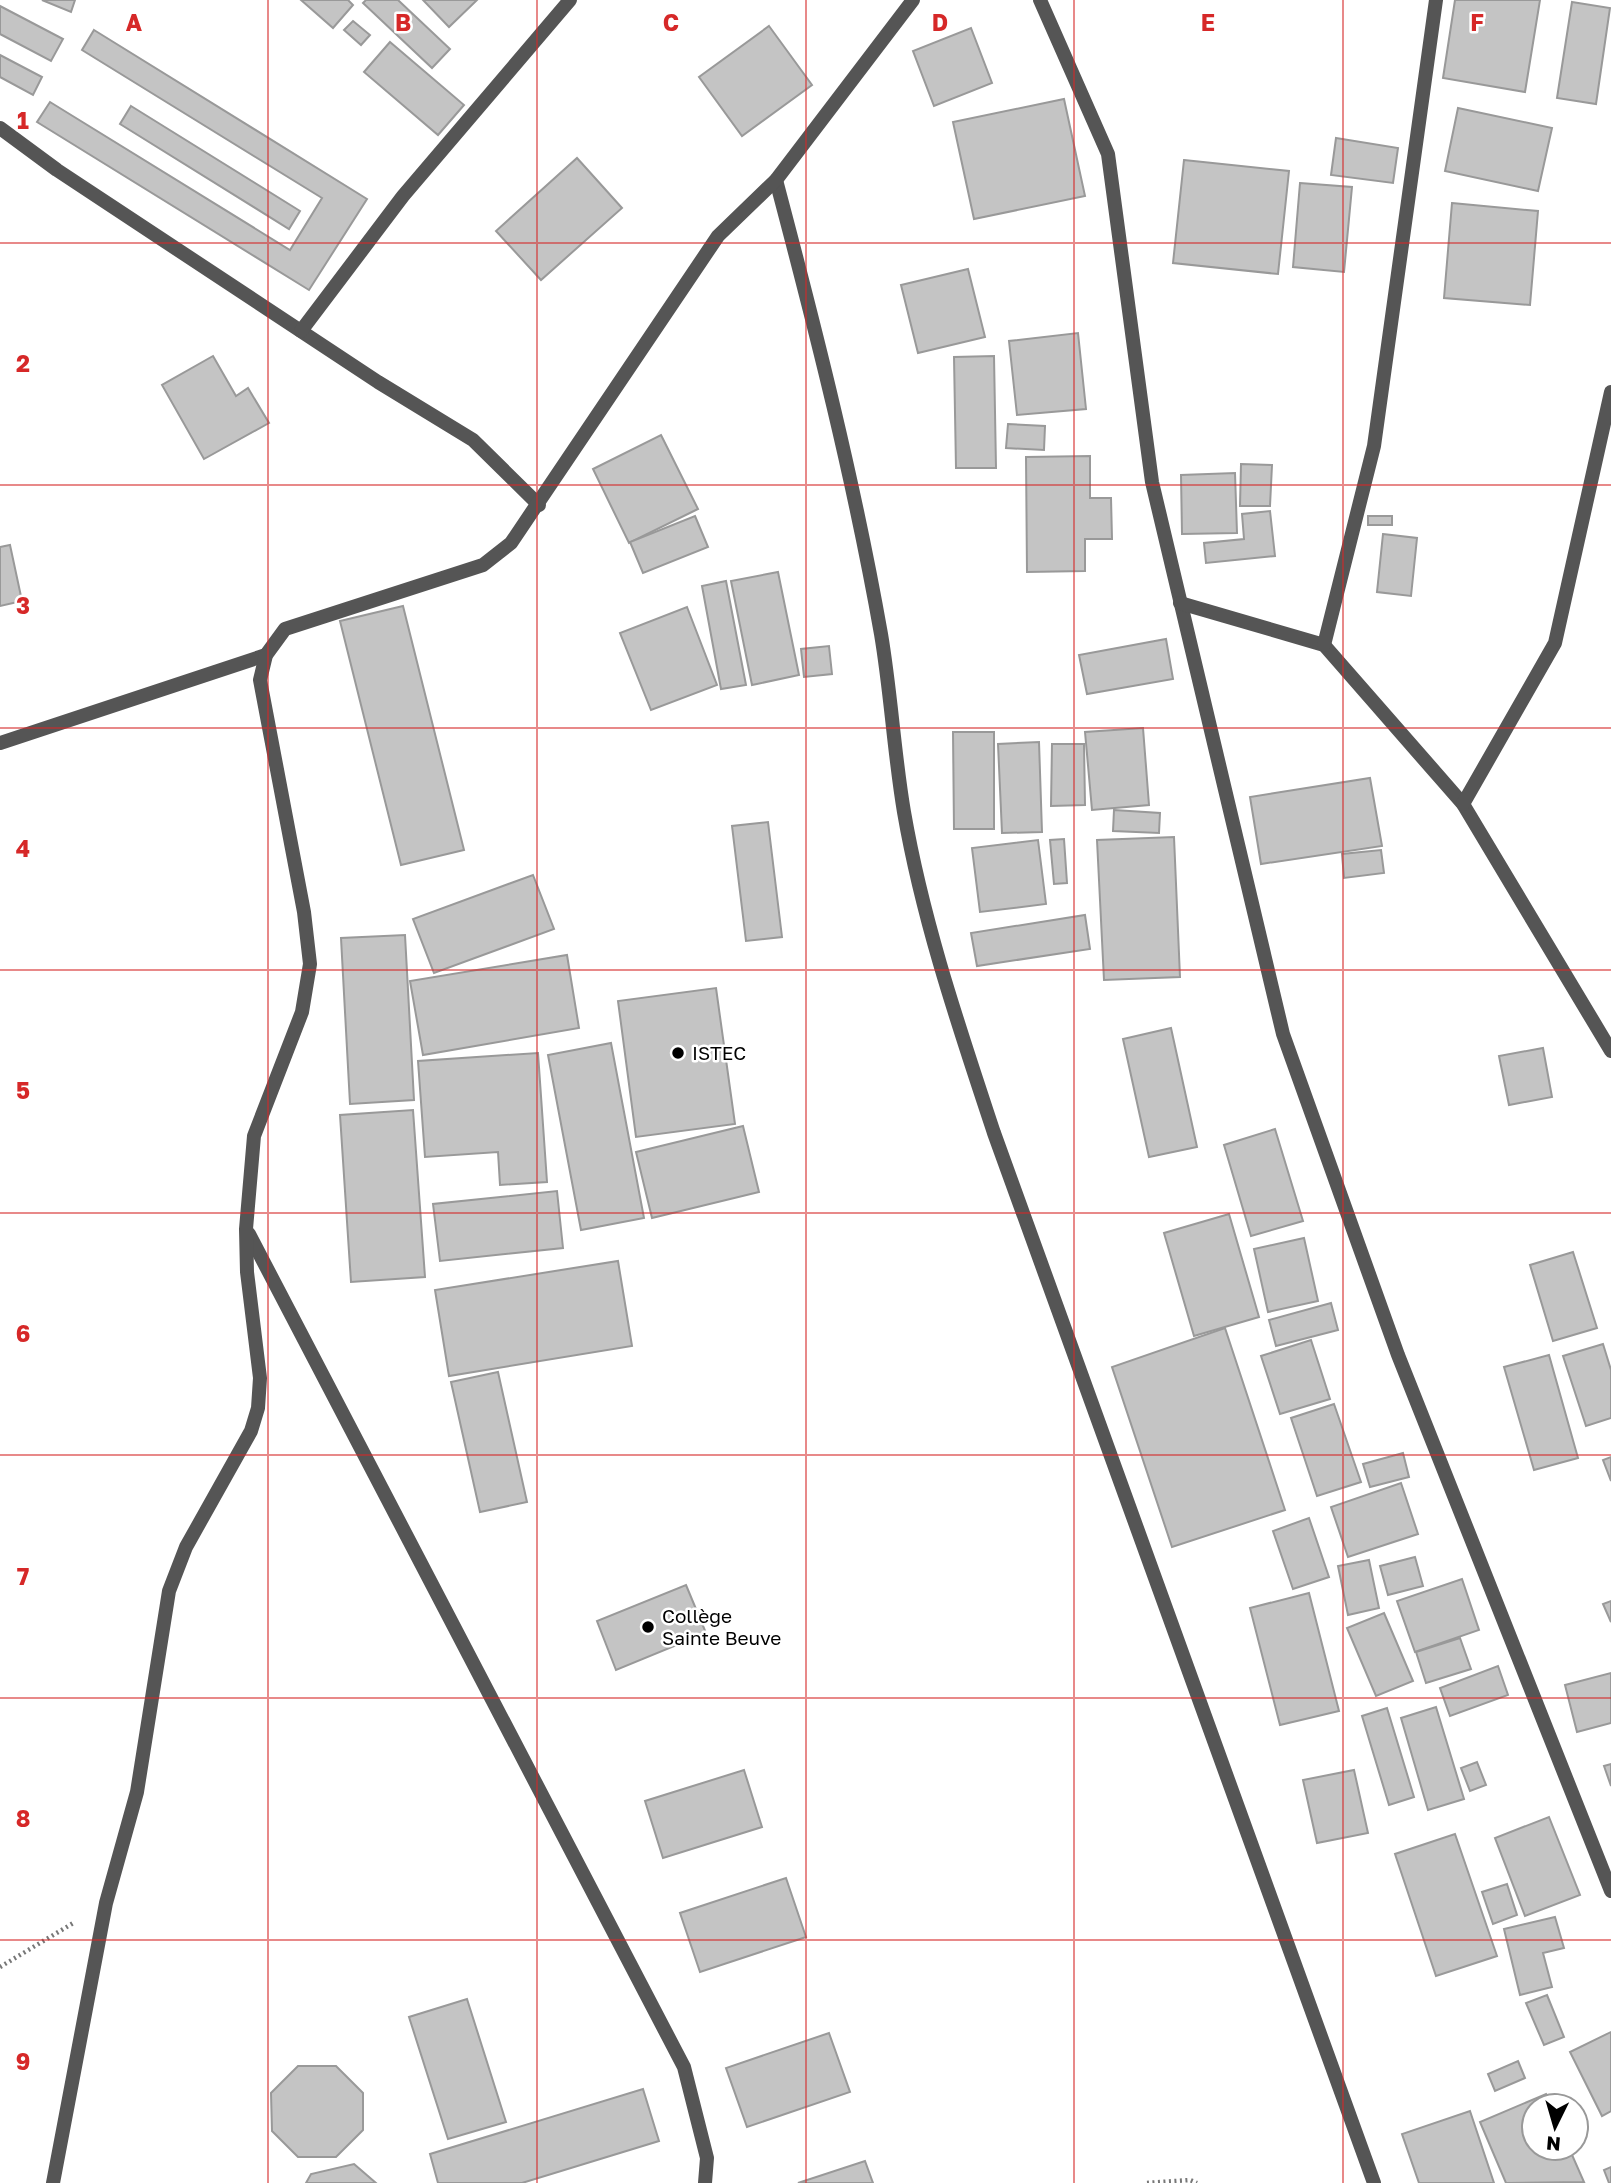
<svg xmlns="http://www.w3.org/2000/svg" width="1611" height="2183" viewBox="0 0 1611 2183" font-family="'Golos Text',sans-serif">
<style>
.building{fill:#c4c4c4;stroke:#999;stroke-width:2}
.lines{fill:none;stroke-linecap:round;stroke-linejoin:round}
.path{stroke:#777;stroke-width:4.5;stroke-dasharray:2 3.5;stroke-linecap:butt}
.street{stroke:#555;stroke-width:14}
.grid{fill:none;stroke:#d62828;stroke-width:2;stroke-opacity:0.55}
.poi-dot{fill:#000;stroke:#fff;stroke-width:2.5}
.labels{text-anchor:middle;stroke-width:5;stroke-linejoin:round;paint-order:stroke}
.poi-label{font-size:19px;fill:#000;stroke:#fff;text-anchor:start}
.grid-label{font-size:23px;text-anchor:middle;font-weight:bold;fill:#d62828;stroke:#fff;stroke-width:5;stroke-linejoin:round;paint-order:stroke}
</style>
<rect width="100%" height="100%" fill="#fff"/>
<g class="building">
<path d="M42,0H75L71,12Z"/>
<path d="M301,0H348L353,5L333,28Z"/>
<path d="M366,0H398L450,49L432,68L363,3Z"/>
<path d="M423,0H477L449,27Z"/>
<path d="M1455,0H1540L1525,92L1443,78Z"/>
<path d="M1572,2L1610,8L1596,104L1557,98Z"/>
<path d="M0,6L63,39L51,61L0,34Z"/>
<path d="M353,21L370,35L361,45L344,30Z"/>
<path d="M769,26L812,85L742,136L699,77Z"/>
<path d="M971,28L992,83L934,106L913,51Z"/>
<path d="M94,30L367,199L309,290L37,122L50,102L290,250L322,198L82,50Z"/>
<path d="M390,42L464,105L438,135L364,72Z"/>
<path d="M0,55L42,77L33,95L0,77Z"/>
<path d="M1064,99L1085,196L974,219L953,122Z"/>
<path d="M131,106L300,211L289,229L120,124Z"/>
<path d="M1458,108L1552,128L1538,191L1445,171Z"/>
<path d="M1336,138L1398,148L1393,183L1331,175Z"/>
<path d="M577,158L622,208L541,280L496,231Z"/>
<path d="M1184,160L1289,171L1278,274L1173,263Z"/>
<path d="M1300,183L1352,187L1344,272L1293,267Z"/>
<path d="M1452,203L1538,211L1530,305L1444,298Z"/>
<path d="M968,269L985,337L918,353L901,285Z"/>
<path d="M1078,333L1086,409L1017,415L1009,341Z"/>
<path d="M213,356L236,396L248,388L269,423L204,459L162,385Z"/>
<path d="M994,356L996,468H956L954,357Z"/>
<path d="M1008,424L1045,426L1044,450L1006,448Z"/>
<path d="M661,435L698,509L629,543L593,469Z"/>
<path d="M1090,456V498H1111L1112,539H1085V571L1027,572L1026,457Z"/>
<path d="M1241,464L1272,465L1270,506H1240Z"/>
<path d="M1235,473L1237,533L1182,534L1181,475Z"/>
<path d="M1270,511L1275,556L1206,563L1204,543L1244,539L1242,514Z"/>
<path d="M695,516L708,547L643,573L630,542Z"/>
<rect x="1368" y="516" width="24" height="9"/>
<path d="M1383,534L1417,538L1411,596L1377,592Z"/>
<path d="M10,545L22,601L0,606V547Z"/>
<path d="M778,572L799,675L752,685L731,581Z"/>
<path d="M726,581L746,685L721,689L702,586Z"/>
<path d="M403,606L464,850L401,865L340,621Z"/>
<path d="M687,607L717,685L651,710L620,633Z"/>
<path d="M1166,639L1173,679L1087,694L1079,655Z"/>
<path d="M829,646L832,674L804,677L801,649Z"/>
<path d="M1143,728L1149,805L1092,810L1085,732Z"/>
<path d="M953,732H994V829H954Z"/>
<path d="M1039,742L1042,832L1002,833L998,744Z"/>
<path d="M1052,744H1084L1085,805L1051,806Z"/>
<path d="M1370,778L1382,846L1261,864L1250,797Z"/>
<path d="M1114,810L1160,813L1159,833L1113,831Z"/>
<path d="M768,822L782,937L746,941L732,826Z"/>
<path d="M1174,837L1180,977L1104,980L1097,840Z"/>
<path d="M1064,839L1067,883L1054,884L1050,840Z"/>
<path d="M1038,840L1046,904L980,912L972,848Z"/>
<path d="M1381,850L1384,873L1344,878L1342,854Z"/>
<path d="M533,875L554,929L434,973L413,919Z"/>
<path d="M1085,915L1090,949L977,966L971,933Z"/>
<path d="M405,935L414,1100L350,1104L341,938Z"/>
<path d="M567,955L579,1028L423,1055L410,981Z"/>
<path d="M716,988L735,1124L636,1137L618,1001Z"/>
<path d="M1171,1028L1197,1147L1149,1157L1123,1039Z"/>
<path d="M611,1043L644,1218L581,1230L548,1055Z"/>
<path d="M1543,1048L1552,1097L1509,1105L1499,1056Z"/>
<path d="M538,1053L547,1182L500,1185L498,1152L425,1157L418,1061Z"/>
<path d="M413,1110L425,1277L351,1282L340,1115Z"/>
<path d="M743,1126L759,1192L652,1218L636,1152Z"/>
<path d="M1275,1129L1303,1221L1251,1236L1224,1145Z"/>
<path d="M557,1191L563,1248L440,1261L433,1204Z"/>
<path d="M1229,1214L1259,1317L1194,1336L1164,1233Z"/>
<path d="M1304,1238L1318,1301L1268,1312L1254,1249Z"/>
<path d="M1573,1252L1597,1328L1553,1341L1530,1265Z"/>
<path d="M618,1261L632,1346L449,1376L435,1290Z"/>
<path d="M1331,1303L1338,1330L1276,1346L1269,1320Z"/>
<path d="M1225,1328L1285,1510L1172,1547L1112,1367Z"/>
<path d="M1311,1340L1330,1399L1280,1414L1261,1356Z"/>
<path d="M1603,1344L1611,1370V1418L1586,1426L1563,1356Z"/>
<path d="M1549,1355L1578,1458L1534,1470L1504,1367Z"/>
<path d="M498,1372L527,1502L480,1512L451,1382Z"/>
<path d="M1334,1404L1361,1482L1317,1496L1291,1418Z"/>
<path d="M1403,1453L1409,1477L1370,1487L1363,1464Z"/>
<path d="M1611,1457V1481L1603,1460Z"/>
<path d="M1401,1483L1418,1534L1348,1557L1331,1507Z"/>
<path d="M1309,1518L1329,1577L1293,1589L1273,1531Z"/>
<path d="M1415,1557L1423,1586L1388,1595L1380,1566Z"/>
<path d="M1369,1560L1379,1608L1348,1615L1338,1566Z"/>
<path d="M1462,1579L1479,1630L1415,1652L1397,1601Z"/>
<path d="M686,1585L706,1633L616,1670L597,1621Z"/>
<path d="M1309,1593L1339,1711L1280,1725L1250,1608Z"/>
<path d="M1611,1601V1622L1603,1604Z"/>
<path d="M1384,1613L1413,1681L1376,1696L1347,1628Z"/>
<path d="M1460,1638L1471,1669L1426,1683L1416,1652Z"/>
<path d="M1498,1666L1508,1695L1450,1716L1440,1688Z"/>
<path d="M1611,1673V1723L1577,1732L1565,1685Z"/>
<path d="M1436,1707L1464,1799L1428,1810L1401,1718Z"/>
<path d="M1387,1708L1414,1797L1389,1805L1362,1716Z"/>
<path d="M1477,1762L1486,1785L1470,1791L1461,1768Z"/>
<path d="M1611,1764V1786L1604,1766Z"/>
<path d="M744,1770L762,1827L663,1858L645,1801Z"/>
<path d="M1354,1770L1368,1833L1317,1843L1303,1780Z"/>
<path d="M1549,1817L1580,1895L1525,1916L1495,1838Z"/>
<path d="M1455,1834L1497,1956L1436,1976L1395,1854Z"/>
<path d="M786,1878L806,1937L700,1972L680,1913Z"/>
<path d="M1507,1884L1517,1915L1493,1924L1482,1892Z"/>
<path d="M1555,1917L1564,1948L1543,1953L1552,1987L1520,1995L1504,1929Z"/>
<path d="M1547,1995L1564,2037L1544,2045L1526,2003Z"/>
<path d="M467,1999L506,2122L448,2139L409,2017Z"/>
<path d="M1611,2032V2111L1602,2116L1570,2052Z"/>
<path d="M829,2033L850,2092L747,2127L726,2068Z"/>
<path d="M1518,2061L1525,2078L1495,2091L1488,2074Z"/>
<path d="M298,2066H336L363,2093V2130L336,2157H298L272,2131L271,2093Z"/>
<path d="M643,2089L659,2141L522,2183H438L430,2154Z"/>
<path d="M1546,2094L1551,2106H1534V2148H1569L1584,2182L1506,2183L1480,2122Z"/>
<path d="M1470,2111L1494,2183H1419L1402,2134Z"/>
<path d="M865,2161L873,2183H798Z"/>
<path d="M354,2164L376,2183H306L311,2174Z"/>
<path d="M1611,2167V2183H1609L1604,2170Z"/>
</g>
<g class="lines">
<g class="path">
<path d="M0,1967L75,1922"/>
<path d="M1147,2183L1190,2180L1197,2183"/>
</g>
<g class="street">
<path d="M1040,0L1108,154L1152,482L1283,1034L1398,1355L1611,1891"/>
<path d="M0,128L57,170L378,382L473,440L539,505"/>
<path d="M776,180C816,331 854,481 881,634C891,693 894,753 904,812C923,922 959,1027 994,1133L1374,2183"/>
<path d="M301,331L403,196L570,0"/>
<path d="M1180,603L1324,645L1463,804L1611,1051"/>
<path d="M1324,645L1374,446L1436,0"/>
<path d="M0,743L266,655"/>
<path d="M1463,804L1555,643L1611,392"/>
<path d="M249,1234L684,2067L707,2158L705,2183"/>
<path d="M53,2183L106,1903L137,1792L169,1591L186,1547L251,1431L258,1408L260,1378L247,1272L246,1229L254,1136L302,1012L310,964L304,912L260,680L266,655L285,629L483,565L511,543L718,236L776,180L913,0"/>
</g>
</g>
<path class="grid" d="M268,0V2183M537,0V2183M806,0V2183M1074,0V2183M1343,0V2183M0,243H1611M0,485H1611M0,728H1611M0,970H1611M0,1213H1611M0,1455H1611M0,1698H1611M0,1940H1611"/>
<g class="poi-dot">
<circle cx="678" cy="1053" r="7"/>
<circle cx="648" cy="1627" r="7"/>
</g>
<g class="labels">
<g class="poi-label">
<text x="692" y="1060">ISTEC</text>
<text x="662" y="1623">Collège<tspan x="662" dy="22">Sainte Beuve</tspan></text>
</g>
</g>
<g class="grid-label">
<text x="134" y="31">A</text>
<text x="403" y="31">B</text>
<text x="671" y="31">C</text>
<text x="940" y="31">D</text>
<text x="1208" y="31">E</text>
<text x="1477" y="31">F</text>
<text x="23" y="129">1</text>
<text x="23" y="372">2</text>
<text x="23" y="614">3</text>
<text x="23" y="857">4</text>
<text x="23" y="1099">5</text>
<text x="23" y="1342">6</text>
<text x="23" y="1585">7</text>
<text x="23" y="1827">8</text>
<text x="23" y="2070">9</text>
</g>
<g transform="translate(1555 2127) rotate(185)"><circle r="33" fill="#ffffff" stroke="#999999" stroke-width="2"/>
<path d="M0-5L12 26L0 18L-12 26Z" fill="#000000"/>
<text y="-10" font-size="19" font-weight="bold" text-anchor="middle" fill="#000000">N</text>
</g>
</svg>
